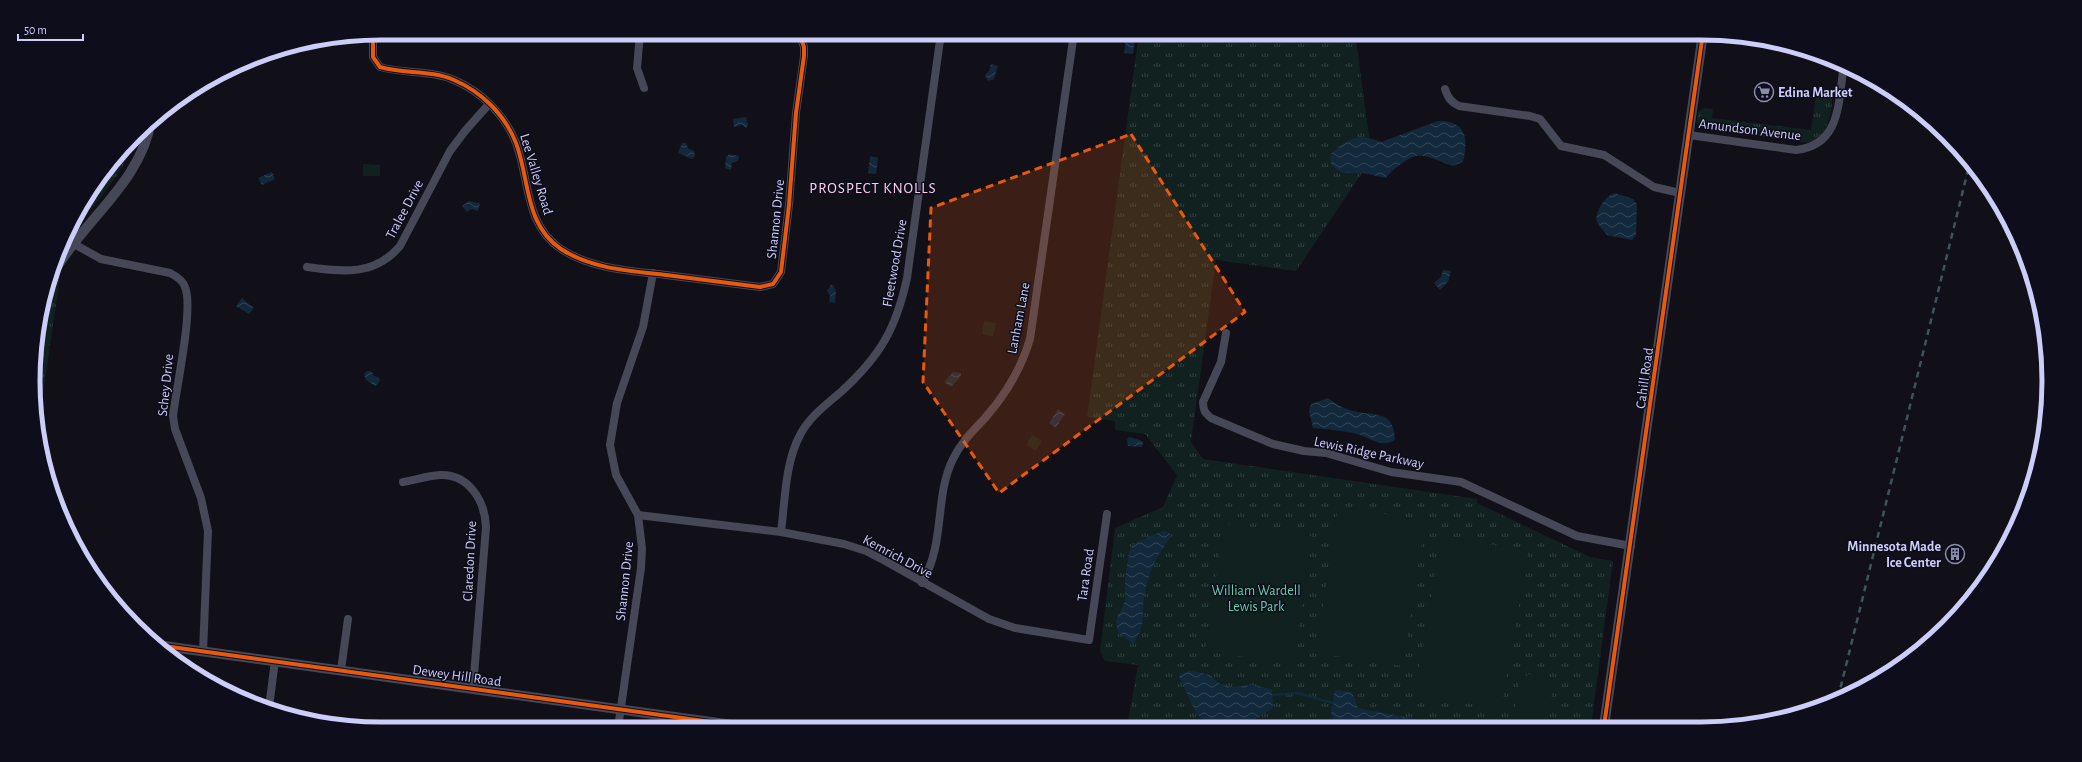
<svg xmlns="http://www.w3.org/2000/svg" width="2082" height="762" viewBox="0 0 2082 762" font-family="'Alegreya Sans',sans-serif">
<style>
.grass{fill:url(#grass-tufts)}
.garden{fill:#112120}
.water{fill:url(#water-waves)}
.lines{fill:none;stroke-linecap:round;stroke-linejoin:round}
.stream{stroke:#12283b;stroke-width:2.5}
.minor{stroke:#464757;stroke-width:8}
.tertiary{stroke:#464757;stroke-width:10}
.rail{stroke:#40535d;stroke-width:2.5;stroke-dasharray:6 5;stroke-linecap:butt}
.cycleway-casing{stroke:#0e0d1b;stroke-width:6}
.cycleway{stroke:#e8590c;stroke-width:4}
.marked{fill:#e8590c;fill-opacity:0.2;stroke:#e8590c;stroke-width:3;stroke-dasharray:8 5;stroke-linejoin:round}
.labels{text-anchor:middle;stroke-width:3;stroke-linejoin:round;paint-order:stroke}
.poi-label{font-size:14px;font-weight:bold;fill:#cdcdf9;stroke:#0e0d1b;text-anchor:start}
.street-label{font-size:14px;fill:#cdcdf9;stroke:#0e0d1b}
.park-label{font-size:14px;fill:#63cfa7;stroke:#0e0d1b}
.neighbourhood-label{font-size:15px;letter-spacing:1px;fill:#f9cfef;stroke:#0e0d1b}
.rim{fill:none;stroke:#cdcdf9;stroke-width:5}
</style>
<defs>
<pattern id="grass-tufts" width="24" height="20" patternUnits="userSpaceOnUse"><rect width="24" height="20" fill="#112120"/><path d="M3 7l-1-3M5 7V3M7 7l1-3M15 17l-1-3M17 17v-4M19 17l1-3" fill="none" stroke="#324041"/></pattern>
<pattern id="water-waves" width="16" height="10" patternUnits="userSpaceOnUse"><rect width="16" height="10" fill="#12283b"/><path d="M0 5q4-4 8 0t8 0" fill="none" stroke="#334658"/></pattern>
</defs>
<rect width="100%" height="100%" fill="#111018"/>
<g class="grass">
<path d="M1139,33H1355L1372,158L1296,271L1216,260L1191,442L1203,459L1477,499V503L1590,557L1613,561L1591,726L1127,727L1138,665L1105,661L1100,651L1115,528L1163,507L1177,475L1145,434L1115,430V421L1087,417Z"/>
<path d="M1823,57L1837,62L1836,66L1832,68L1824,67L1822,64Z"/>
<path d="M1821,87L1832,91C1833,110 1829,136 1808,143L1702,128L1697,124L1698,112L1704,108L1713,109L1712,118L1811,130L1817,90Z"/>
<path d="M137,134C125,175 91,207 65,240C77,201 110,163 137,134Z"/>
<path d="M65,241L38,429L34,404L36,336Z"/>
</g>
<g class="garden">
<path d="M363,164L380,165V176H363Z"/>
<path d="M984,321L996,323L993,337L982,334Z"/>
<path d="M1032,435L1042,441L1036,451L1026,445Z"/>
<path d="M1338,507L1425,520L1403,666L1316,653Z"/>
<path d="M1224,523L1312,536L1293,664L1205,651Z"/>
<path d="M1442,536L1528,551L1501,709L1415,694Z"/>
<path d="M1529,674L1545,677L1553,684L1547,726L1512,727L1520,680Z"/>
</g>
<g class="water">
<path d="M1127,33H1136L1133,54L1124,53Z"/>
<path d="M991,64L998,66L994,79L988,81L985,75L989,71Z"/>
<path d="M746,117L748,125L746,128L742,125L734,127L733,119Z"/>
<path d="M1438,121C1466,120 1469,139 1463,162L1453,166C1443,163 1427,154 1416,156C1405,159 1393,170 1385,178L1364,173H1342L1331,165L1330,155C1346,138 1359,132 1381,142Z"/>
<path d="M682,143H686L688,148L694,151L695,156L692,159L678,153Z"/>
<path d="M729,154L739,156L738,161L732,163L731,170L725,168L726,157Z"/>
<path d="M870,156L878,158L876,174L868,173Z"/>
<path d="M272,172L275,179L262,185L258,178Z"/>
<path d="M1615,193L1633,199L1637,204L1636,235L1632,240L1607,235C1604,231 1599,226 1597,222C1594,212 1606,195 1615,193Z"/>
<path d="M469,201L480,203L478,211L472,209L467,212L462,206Z"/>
<path d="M1443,270L1451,271L1448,282L1440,290L1434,283L1441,277Z"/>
<path d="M831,285H833L836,291L835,303L829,302L830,296L827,291Z"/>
<path d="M242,298L254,308L249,314L236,306Z"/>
<path d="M367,371H371L374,376L378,377L380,380L378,384L375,386L366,380L364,374Z"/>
<path d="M953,372L961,373V376L951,387L944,382Z"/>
<path d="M1328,398C1335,403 1342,408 1350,410C1373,417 1394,408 1395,440C1383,448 1371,439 1360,435C1346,431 1327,429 1313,428L1309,411L1311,404Z"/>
<path d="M1058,409L1065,414L1056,428L1049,423Z"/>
<path d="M1129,437L1140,440L1143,442L1142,447L1128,446L1127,440Z"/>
<path d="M1165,530L1171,537C1160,550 1148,574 1145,592C1140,613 1148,624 1133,644L1118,633L1116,621L1125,601V579L1129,552L1133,544Z"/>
<path d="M1188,670L1210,675L1220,684L1231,687L1252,685L1272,689L1273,708L1243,727H1211L1196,713L1179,677L1181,673L1188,672Z"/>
<path d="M1335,690L1352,692L1358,708L1416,719L1431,727H1335L1331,712Z"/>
</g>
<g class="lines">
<path class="stream" d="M1273,695L1297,693L1333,703"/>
<g class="minor">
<path d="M640,33L637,68L644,88"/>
<path d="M373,34V57L380,67C404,74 431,70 454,80C482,92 505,115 516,143C530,180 524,224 561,249C591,269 632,271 666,275C697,279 729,283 760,287L773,284L781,272L789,205L796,113L804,56V47L799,33"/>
<path d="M1445,89C1448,98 1451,102 1459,106L1530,116L1540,119L1561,146L1604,155L1654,187L1680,193"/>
<path d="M1689,135L1796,150C1842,145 1838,100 1844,65"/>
<path d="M74,244L101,259L170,273C176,276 183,280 185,287C194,308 176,389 173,416L175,429L201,498L208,531L203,652"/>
<path d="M307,267C343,272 375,276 400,246L450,151L465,131L489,104"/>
<path d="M1226,333L1221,362L1203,402C1203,410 1205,413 1211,418L1273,444L1304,451L1326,453L1391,472L1461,482L1577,536L1631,546"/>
<path d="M403,482C415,480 427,476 440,475C469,474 485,501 486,527L473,688"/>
<path d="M638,515L781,532L844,544L866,551L887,562L989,619L1015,628L1089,640L1107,514"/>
<path d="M781,532C785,501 785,463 800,435C809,417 827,404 842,391C880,356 896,329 907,278L941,33"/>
<path d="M922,583C946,542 934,497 953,459C961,442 973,431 985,418C1006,394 1021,370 1030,339L1074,33"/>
<path d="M341,670L348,619"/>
<path d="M269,707L275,661"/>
<path d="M618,728L641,568L642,548L638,515L616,475L610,445L617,403L643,327L653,273"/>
</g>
<g class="tertiary">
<path d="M57,267C87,218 142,180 151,120"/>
<path d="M35,352L40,324"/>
<path d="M157,645L754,728"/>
<path d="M1604,726L1703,33"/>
</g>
<path class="rail" d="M1838,698L1970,162"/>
<defs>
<g id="cycleway">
<path d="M373,34V57L380,67C404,74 431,70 454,80C482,92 505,115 516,143C530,180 524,224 561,249C591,269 632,271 666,275C697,279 729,283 760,287L773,284L781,272L789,205L796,113L804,56V47L799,33"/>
<path d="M157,645L754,728"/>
<path d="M1604,726L1703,33"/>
</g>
</defs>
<use href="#cycleway" class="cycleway-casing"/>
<use href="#cycleway" class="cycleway"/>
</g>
<path class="marked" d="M1131,134L1245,312L999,493L923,382L931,208Z"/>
<defs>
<symbol id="supermarket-ring" viewBox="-11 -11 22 22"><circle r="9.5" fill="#0e0d1b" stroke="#8b8baa" stroke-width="1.5"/><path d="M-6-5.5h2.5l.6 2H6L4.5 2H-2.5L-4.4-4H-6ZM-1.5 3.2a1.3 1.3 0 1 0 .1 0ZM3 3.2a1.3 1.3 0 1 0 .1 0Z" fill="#8b8baa"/></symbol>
<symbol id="building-ring" viewBox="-11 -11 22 22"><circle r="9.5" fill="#0e0d1b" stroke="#8b8baa" stroke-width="1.5"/><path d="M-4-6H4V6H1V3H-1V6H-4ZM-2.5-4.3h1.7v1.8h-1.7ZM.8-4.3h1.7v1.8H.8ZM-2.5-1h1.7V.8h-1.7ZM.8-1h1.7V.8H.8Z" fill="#8b8baa"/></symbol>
</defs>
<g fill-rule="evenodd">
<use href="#supermarket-ring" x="1753" y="81" width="22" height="22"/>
<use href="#building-ring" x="1944" y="543" width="22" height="22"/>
</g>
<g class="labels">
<g class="poi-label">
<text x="1778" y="97">Edina Market</text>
<text x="1941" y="551" text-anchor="end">Minnesota Made<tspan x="1941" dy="16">Ice Center</tspan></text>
</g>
<g class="street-label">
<text transform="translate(1750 129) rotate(7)" y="5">Amundson Avenue</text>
<text transform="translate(537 174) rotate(73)" y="5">Lee Valley Road</text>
<text transform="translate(404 209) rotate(-62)" y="5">Tralee Drive</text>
<text transform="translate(775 219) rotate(-84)" y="5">Shannon Drive</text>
<text transform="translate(894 263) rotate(-80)" y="5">Fleetwood Drive</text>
<text transform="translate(1018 318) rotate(-79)" y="5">Lanham Lane</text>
<text transform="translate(1644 378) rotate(-82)" y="5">Cahill Road</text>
<text transform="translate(165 385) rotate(-84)" y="5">Schey Drive</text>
<text transform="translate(1369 452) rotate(12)" y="5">Lewis Ridge Parkway</text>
<text transform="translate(898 556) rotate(28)" y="5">Kemrich Drive</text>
<text transform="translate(469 561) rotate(-87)" y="5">Claredon Drive</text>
<text transform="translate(1085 575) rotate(-82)" y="5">Tara Road</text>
<text transform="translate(624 581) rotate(-84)" y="5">Shannon Drive</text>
<text transform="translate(457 675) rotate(8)" y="5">Dewey Hill Road</text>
</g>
<g class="park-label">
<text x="1256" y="595">William Wardell<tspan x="1256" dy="16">Lewis Park</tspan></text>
</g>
<g class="neighbourhood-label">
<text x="873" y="193">PROSPECT KNOLLS</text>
</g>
</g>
<path d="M0 0H2082V762H0ZM381 40H1701A341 341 0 0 1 2042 381V381A341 341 0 0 1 1701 722H381A341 341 0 0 1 40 381V381A341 341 0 0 1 381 40Z" fill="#0e0d1b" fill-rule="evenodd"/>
<path class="rim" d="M381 40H1701A341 341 0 0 1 2042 381V381A341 341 0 0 1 1701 722H381A341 341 0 0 1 40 381V381A341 341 0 0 1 381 40Z"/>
<path d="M18 34v6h65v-6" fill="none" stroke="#cdcdf9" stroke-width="2"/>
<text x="24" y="34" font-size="12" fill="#cdcdf9" stroke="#0e0d1b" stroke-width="3" paint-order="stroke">50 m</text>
</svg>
